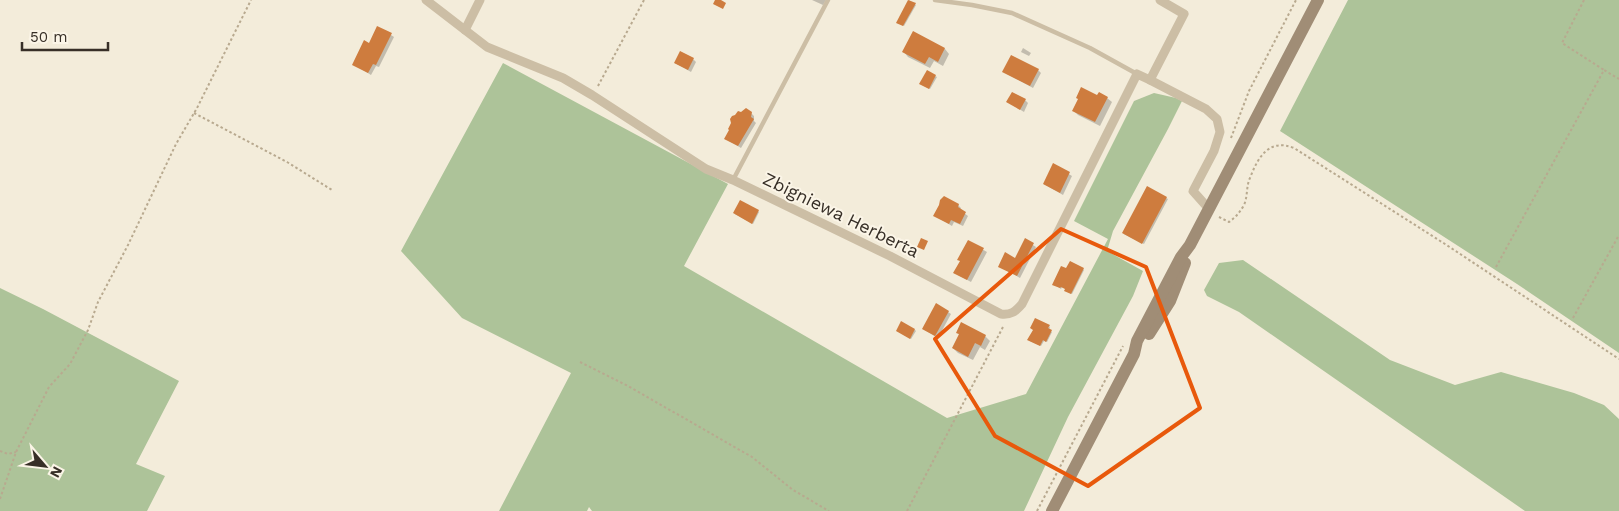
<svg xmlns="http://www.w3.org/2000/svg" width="1619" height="511" viewBox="0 0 1619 511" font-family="'Work Sans',sans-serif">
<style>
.green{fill:#adc399}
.shadow{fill:#0003}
.building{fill:#ce7c3e}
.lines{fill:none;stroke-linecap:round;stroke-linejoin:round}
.path{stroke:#b8a98f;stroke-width:2;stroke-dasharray:2.5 2.5;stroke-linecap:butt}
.lane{stroke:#ccbea5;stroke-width:4.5}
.street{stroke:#ccbea5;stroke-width:9}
.secondary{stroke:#a08d76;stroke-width:12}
.marked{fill:none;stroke:#e8590c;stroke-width:4;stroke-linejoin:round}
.labels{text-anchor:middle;stroke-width:4;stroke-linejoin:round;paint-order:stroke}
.street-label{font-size:18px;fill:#372f27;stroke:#fbf5e7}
</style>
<rect width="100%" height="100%" fill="#f3ecda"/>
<g class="green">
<path d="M1348,0H1619V353L1517,284L1280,131Z"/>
<path d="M503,63L728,184L684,266L947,418L1026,394L1108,239L1074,221L1134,101L1154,93L1176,98L1182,101L1168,129L1113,231L1107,251L1143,271L1133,296L1068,417L1024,511H592L589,507L587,511H499L571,373L462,318L401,251Z"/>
<path d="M1243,260L1390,360L1455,385L1501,372L1574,393L1604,405L1619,419V511H1525L1239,312L1207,296L1204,290L1219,263Z"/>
<path d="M0,288L43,309L179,381L136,464L165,476L147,511H0Z"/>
</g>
<g class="shadow">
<path d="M812,0H826L823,5Z"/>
<path d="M909,0L916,5L904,26L898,22Z"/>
<path d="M914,33L945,49L949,54L943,66L934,61L930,68L908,57L904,52Z"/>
<path d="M391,35L394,37L379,67L376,66L371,75L353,64L369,45Z"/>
<path d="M1023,48L1031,53L1029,56L1021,52Z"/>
<path d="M693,59L696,62L691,72L675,63Z"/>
<path d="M1038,70L1041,73L1033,88L1007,74Z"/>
<path d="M927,72L937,77L930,89L922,84Z"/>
<path d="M1097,97L1107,98L1112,102L1100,126L1078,115L1073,110Z"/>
<path d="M1025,100L1028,103L1024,112L1008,102Z"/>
<path d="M751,113L754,116V121L756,123L741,148L729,141Z"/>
<path d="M1054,165L1072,176L1063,195L1044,184Z"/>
<path d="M1148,188L1168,199L1144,244L1124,234Z"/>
<path d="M958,205L961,208L960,210L968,216L963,226L954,222L952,226L935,216Z"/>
<path d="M758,211L759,212L753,224L735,214Z"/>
<path d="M1025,240L1036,247L1020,278L999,266L1016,259Z"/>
<path d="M968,241L987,252L971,282L958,275L961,262Z"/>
<path d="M1083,269L1084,270L1072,294L1066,291V289L1062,287L1061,289L1055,285Z"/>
<path d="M948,312L951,314L938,338L923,329Z"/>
<path d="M1049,326L1050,327L1049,330L1052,332L1047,342L1044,341L1041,346L1030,341Z"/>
<path d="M915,330L916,331L911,339L897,331Z"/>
<path d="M957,333L985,336L990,341L985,350L980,347L973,360L958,353L953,348L960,335Z"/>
</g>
<g class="building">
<path d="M715,0H721L726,3L723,9L713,4Z"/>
<path d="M908,0L916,3L903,26L896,23Z"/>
<path d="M377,26L392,33L376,65L373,64L368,73L352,65L364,40L369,43Z"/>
<path d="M913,31L945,48L938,62L929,57L925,64L902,52Z"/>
<path d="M680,51L694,58L688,70L674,63Z"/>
<path d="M1011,55L1039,69L1030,86L1002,72Z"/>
<path d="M927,70L936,75L929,89L919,84Z"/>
<path d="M1081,87L1097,95L1099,92L1108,97L1095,122L1072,111L1078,99L1076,98Z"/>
<path d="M1012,92L1026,99L1020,110L1006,102Z"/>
<path d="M746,108L752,112L751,117L754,119L738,146L724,139L729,130L728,129L731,123L730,119L732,116L735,115L738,111L741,112Z"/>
<path d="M1053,163L1070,172L1060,193L1043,184Z"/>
<path d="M1147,186L1167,197L1142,244L1122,233Z"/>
<path d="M944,196L959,204L958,207L966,212L960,224L951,220L949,224L933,216L939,205L940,200Z"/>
<path d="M740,200L759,210L752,224L733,213Z"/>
<path d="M921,238L928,241L924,250L917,247Z"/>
<path d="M1025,238L1034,243L1017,276L998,267L1005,252L1015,258Z"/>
<path d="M968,240L984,248L967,280L953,273L960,261L957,260Z"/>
<path d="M1070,261L1084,268L1071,294L1064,291L1065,289L1061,287L1060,288L1052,285L1061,266L1066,268Z"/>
<path d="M936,303L949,311L935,336L922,329Z"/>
<path d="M1035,318L1050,325L1048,328L1052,330L1046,342L1043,340L1040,346L1027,340L1033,330L1030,328Z"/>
<path d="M901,321L915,329L910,339L896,331Z"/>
<path d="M961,322L986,335L981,346L975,343L968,357L952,348L959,334L956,333Z"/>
</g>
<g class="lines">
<g class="path">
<path d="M1584,0L1562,43L1604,70"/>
<path d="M598,86L644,0"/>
<path d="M194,113L287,162L332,190"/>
<path d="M1231,138L1249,91L1296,0"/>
<path d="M1219,217L1229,222C1236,217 1240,212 1244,205C1248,196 1246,186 1250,178C1258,157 1269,138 1294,148L1445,244L1619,359"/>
<path d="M1496,267L1604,70L1619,79"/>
<path d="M1573,318L1619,235"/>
<path d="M580,362L628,386L752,457L793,490L829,511"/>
<path d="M0,451L8,454L16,452"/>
<path d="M0,499L16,452L49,387L70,364L88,330L98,302L128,245L176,144L197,108L251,0"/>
<path d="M907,511L1004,325"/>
<path d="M1037,511L1123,346"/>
</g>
<g class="lane">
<path d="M935,0L972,5L1012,13L1090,48L1137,74"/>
<path d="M733,180L828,0"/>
</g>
<g class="street">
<path d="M426,0L487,47L563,78L592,95L706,169L733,180L890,256L1001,314C1011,315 1015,312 1022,304L1137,74L1150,80L1184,14L1160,0"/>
<path d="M465,30L480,0"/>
<path d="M1150,80L1206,109L1217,119L1220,132L1214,151L1193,191L1209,209"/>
</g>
<g class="secondary">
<path d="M1149,334L1170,301L1185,263"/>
<path d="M1052,511L1134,354L1137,341L1181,257L1190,245L1318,0"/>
</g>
</g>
<path class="marked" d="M1061,229L1146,267L1200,408L1088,486L995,436L935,339Z"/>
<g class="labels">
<g class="street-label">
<text transform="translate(841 215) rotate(26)" y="6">Zbigniewa Herberta</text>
</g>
</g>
<g transform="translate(45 466) rotate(118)" stroke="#fbf5e7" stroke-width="4" paint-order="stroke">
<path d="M0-4L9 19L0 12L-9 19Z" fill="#372f27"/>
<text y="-8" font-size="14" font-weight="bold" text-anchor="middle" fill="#372f27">N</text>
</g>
<path d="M22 42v8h86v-8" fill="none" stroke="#372f27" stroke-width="2.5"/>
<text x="30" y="42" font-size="15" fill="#372f27" stroke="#fbf5e7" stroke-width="4" paint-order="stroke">50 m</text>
</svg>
